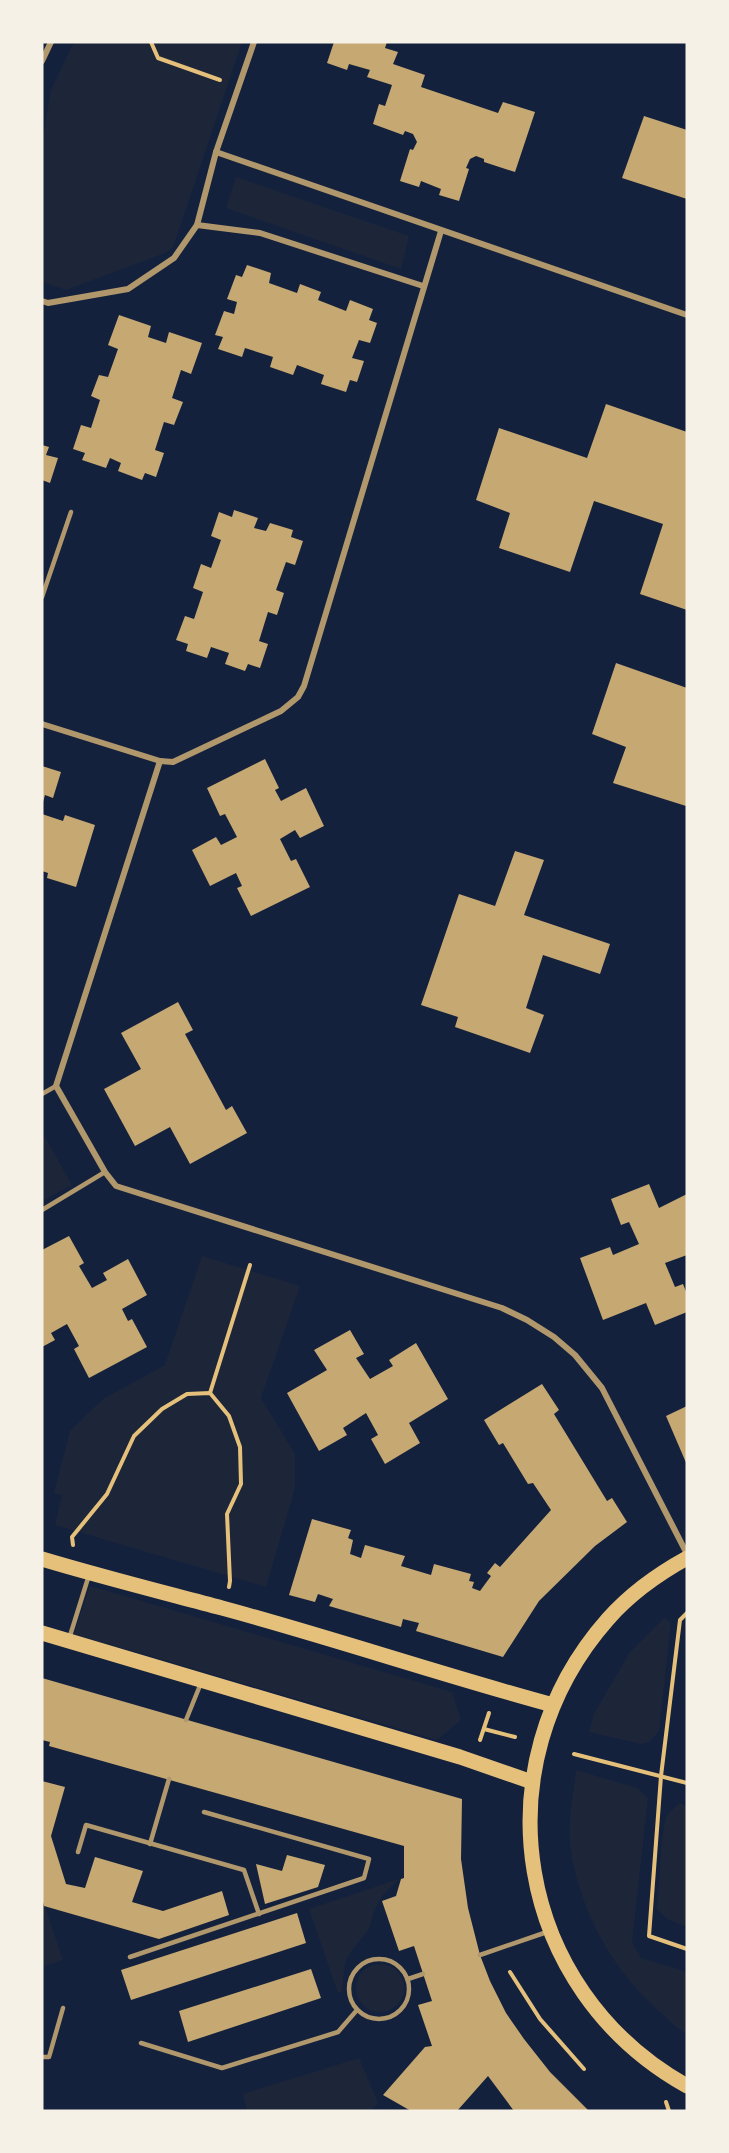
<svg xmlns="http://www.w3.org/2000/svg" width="729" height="2153" viewBox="0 0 729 2153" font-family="'Playfair Display',serif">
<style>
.green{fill:#1d2539}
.building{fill:#c6a872}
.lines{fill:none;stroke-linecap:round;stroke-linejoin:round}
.path{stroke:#e5c07b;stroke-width:4}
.service{stroke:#b1986c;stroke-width:4.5}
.minor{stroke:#b1986c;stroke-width:6}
.primary{stroke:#e5c07b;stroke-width:15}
</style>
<rect width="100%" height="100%" fill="#14213d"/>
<g class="green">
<path d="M74,42H242L173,247L165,253L66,290L42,282V144L51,90Z"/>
<path d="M236,177L409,236L401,269L226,208Z"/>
<path d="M42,1132L72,1185L42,1201Z"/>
<path d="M202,1256L300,1286L261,1398L295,1454V1488L266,1587L55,1525L62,1495L54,1493L70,1431L103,1399L165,1365Z"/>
<path d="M90,1586L452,1692L461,1720L437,1740L74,1634Z"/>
<path d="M664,1618L671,1622L659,1731L649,1742L641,1744L589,1732L594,1714L630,1652Z"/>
<path d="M576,1770L637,1788L648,1798L632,1943L641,1958L687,1972V2034C676,2028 668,2019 659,2011C614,1971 583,1917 572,1857C566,1829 573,1798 576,1770Z"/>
<path d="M679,1803L687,1806V1927L667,1919L657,1909L662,1838L666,1816Z"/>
<path d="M399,1879L382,1896L374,1911L369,1929L352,1950L345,1962L342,1991L338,1993L309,1909Z"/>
<path d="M42,1898L63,1960L42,1967Z"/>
<circle cx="380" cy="1988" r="24"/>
<path d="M359,2058L378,2103L370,2111H247L243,2094Z"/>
</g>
<g class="building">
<path d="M334,42H387L385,48L398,52L393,64L425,75L421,87L498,113L503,102L535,112L515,172L484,162V159L476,156L470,159L466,168L469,169L459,201L439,195L441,189L421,181L419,187L400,181L410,149L413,150L417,142L413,134L405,131L403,135L373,124L379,104L385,106L392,85L367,77L370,70L349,64L347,70L327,63Z"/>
<path d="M644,116L687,130V199L622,178Z"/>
<path d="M247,265L271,273L269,283L297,293L300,284L321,292L318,300L346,311L350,300L373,309L369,320L377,323L370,343L359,340L352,358L364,361L357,382L350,380L346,392L321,384L324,375L297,365L293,375L270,367L273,357L245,348L242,357L218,349L223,337L215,335L224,311L234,314L237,302L227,299L236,275L242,277Z"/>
<path d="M119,315L151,326L148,337L166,343L169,332L202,343L191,374L181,370L172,398L183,402L174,425L164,422L155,450L164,453L156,477L145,473L142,480L118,471L121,463L110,458L106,468L82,460L85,453L73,449L81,425L91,428L100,400L91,396L99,375L108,377L118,349L108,345Z"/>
<path d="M606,404L687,432V610L640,594L663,524L594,501L570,572L499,548L510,513L476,500L499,428L587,458Z"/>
<path d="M42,445L49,447L46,455L58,458L50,483L42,480Z"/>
<path d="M234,510L258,518L254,528L266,531L270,523L293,530L291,537L303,541L295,565L286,562L276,590L284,593L277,615L268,612L259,641L268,644L260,668L248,664L245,671L225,664L229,653L211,647L207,658L186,651L188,644L176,640L185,616L194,619L203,592L193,588L201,564L211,568L221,540L211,536L219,512L232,517Z"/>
<path d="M616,663L687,688L686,806L613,783L626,747L592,734Z"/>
<path d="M265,759L279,788L275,790L281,801L306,788L324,826L300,838L295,830L280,839L291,861L296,859L310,887L251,916L237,888L242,886L236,873L210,886L192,850L216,837L221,845L237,837L225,814L220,816L207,788Z"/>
<path d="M42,766L61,772L53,798L45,795L43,802Z"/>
<path d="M42,814L63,821L65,815L95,825L76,887L47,878L48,873L42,871Z"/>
<path d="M515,851L544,860L524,915L610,944L600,974L543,955L526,1008L544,1015L530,1053L455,1027L458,1017L421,1005L459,894L495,906Z"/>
<path d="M178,1002L193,1030L185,1034L226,1110L232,1106L247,1133L190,1164L170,1127L135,1146L104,1089L141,1069L121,1033Z"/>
<path d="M649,1184L659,1208L687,1194V1255L665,1263L675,1287L683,1284L687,1294V1312L655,1325L646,1303L603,1320L580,1258L610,1247L613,1255L639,1244L629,1222L621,1225L611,1199Z"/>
<path d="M69,1236L84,1263L79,1266L92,1288L107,1280L103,1273L128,1259L147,1295L122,1309L128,1321L132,1319L147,1347L89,1378L74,1349L79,1346L67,1324L51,1333L55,1340L42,1347V1250Z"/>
<path d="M350,1330L364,1354L356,1358L370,1379L393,1366L389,1360L416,1343L448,1399L409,1423L420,1443L385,1464L371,1439L378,1435L366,1413L343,1428L347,1435L319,1451L287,1393L327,1370L314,1350Z"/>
<path d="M542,1384L559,1410L554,1414L607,1501L612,1498L627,1522L595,1546L539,1601L503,1657L416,1631L419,1623L403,1619L401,1627L329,1606L333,1599L318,1594L315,1602L289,1595L312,1519L351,1530L348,1538L353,1540L350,1554L361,1558L365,1545L405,1556L401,1566L431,1575L434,1564L471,1574L469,1581L474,1582L472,1588L480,1591L491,1576L487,1573L495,1563L500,1567L551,1510L533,1483L528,1484L503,1443L499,1445L484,1420Z"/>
<path d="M687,1406V1465L666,1416Z"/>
<path d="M42,1678L462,1799L461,1859L468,1908L480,1955L490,1981L506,2013L524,2039L550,2072L589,2111H514L488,2076L457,2111H411L383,2095L425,2047L432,2046L418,2005L432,2001L414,1946L399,1951L382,1901L396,1896L401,1879L404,1878V1846L49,1746L50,1742L42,1740Z"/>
<path d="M42,1781L65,1787L51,1836L66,1884L85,1888L95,1857L143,1871L132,1902L163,1911L222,1891L229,1915L159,1939L44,1906L42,1898Z"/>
<path d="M287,1855L325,1865L318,1887L265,1904L256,1864L282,1871Z"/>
<path d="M297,1913L306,1943L131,2000L121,1970Z"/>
<path d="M311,1969L321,1998L188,2042L179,2011Z"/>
</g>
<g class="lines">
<g class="path">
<path d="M151,42L158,58L220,80"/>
<path d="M210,1393L250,1265"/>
<path d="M73,1545L72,1537L107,1494L134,1436L162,1409L187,1394L210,1393L229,1416L240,1447L241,1484L227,1514L230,1581L229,1587"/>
<path d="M687,1613L680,1620L661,1776L649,1936L687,1949"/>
<path d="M484,1729L515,1737"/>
<path d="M480,1740L489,1713"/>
<path d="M574,1754L687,1783"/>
<path d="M510,1972L540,2019L584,2069"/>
<path d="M666,2102L669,2111"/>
</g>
<g class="service">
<path d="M42,597L71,512"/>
<path d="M42,1094L56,1086"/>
<path d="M42,1210L105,1172"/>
<path d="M69,1639L89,1575"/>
<path d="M186,1720L201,1683"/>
<path d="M150,1844L169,1779"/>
<path d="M78,1852L86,1825L244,1870L259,1914"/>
<path d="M480,1955L547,1932"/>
<path d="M130,1957L364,1878L369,1859L204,1812"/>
<circle cx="379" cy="1989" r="30"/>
<path d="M408,1979L423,1974"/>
<path d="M141,2043L222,2068L338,2032L357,2010"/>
<path d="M42,2057H49L63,2008"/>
</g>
<g class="minor">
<path d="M42,61L51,42"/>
<path d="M216,152L687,315"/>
<path d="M197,225L260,233L423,286"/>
<path d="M42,301L48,303L128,289L174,258L197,225L216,152L254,42"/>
<path d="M42,724L160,761L173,762L281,711L298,697L304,686L441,231"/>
<path d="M160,761L56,1086L105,1172L116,1186L502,1308L527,1320L554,1337L575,1355L602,1388L687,1554"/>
</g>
<g class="primary">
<path d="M687,1558C658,1574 630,1594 608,1619C478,1766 515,1990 687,2086"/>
<path d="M42,1559C102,1577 162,1592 222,1608C333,1638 442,1675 553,1705"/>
<path d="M42,1633L460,1757L532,1782"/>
</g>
</g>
<rect width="729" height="2153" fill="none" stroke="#f6f1e7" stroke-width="87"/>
</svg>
